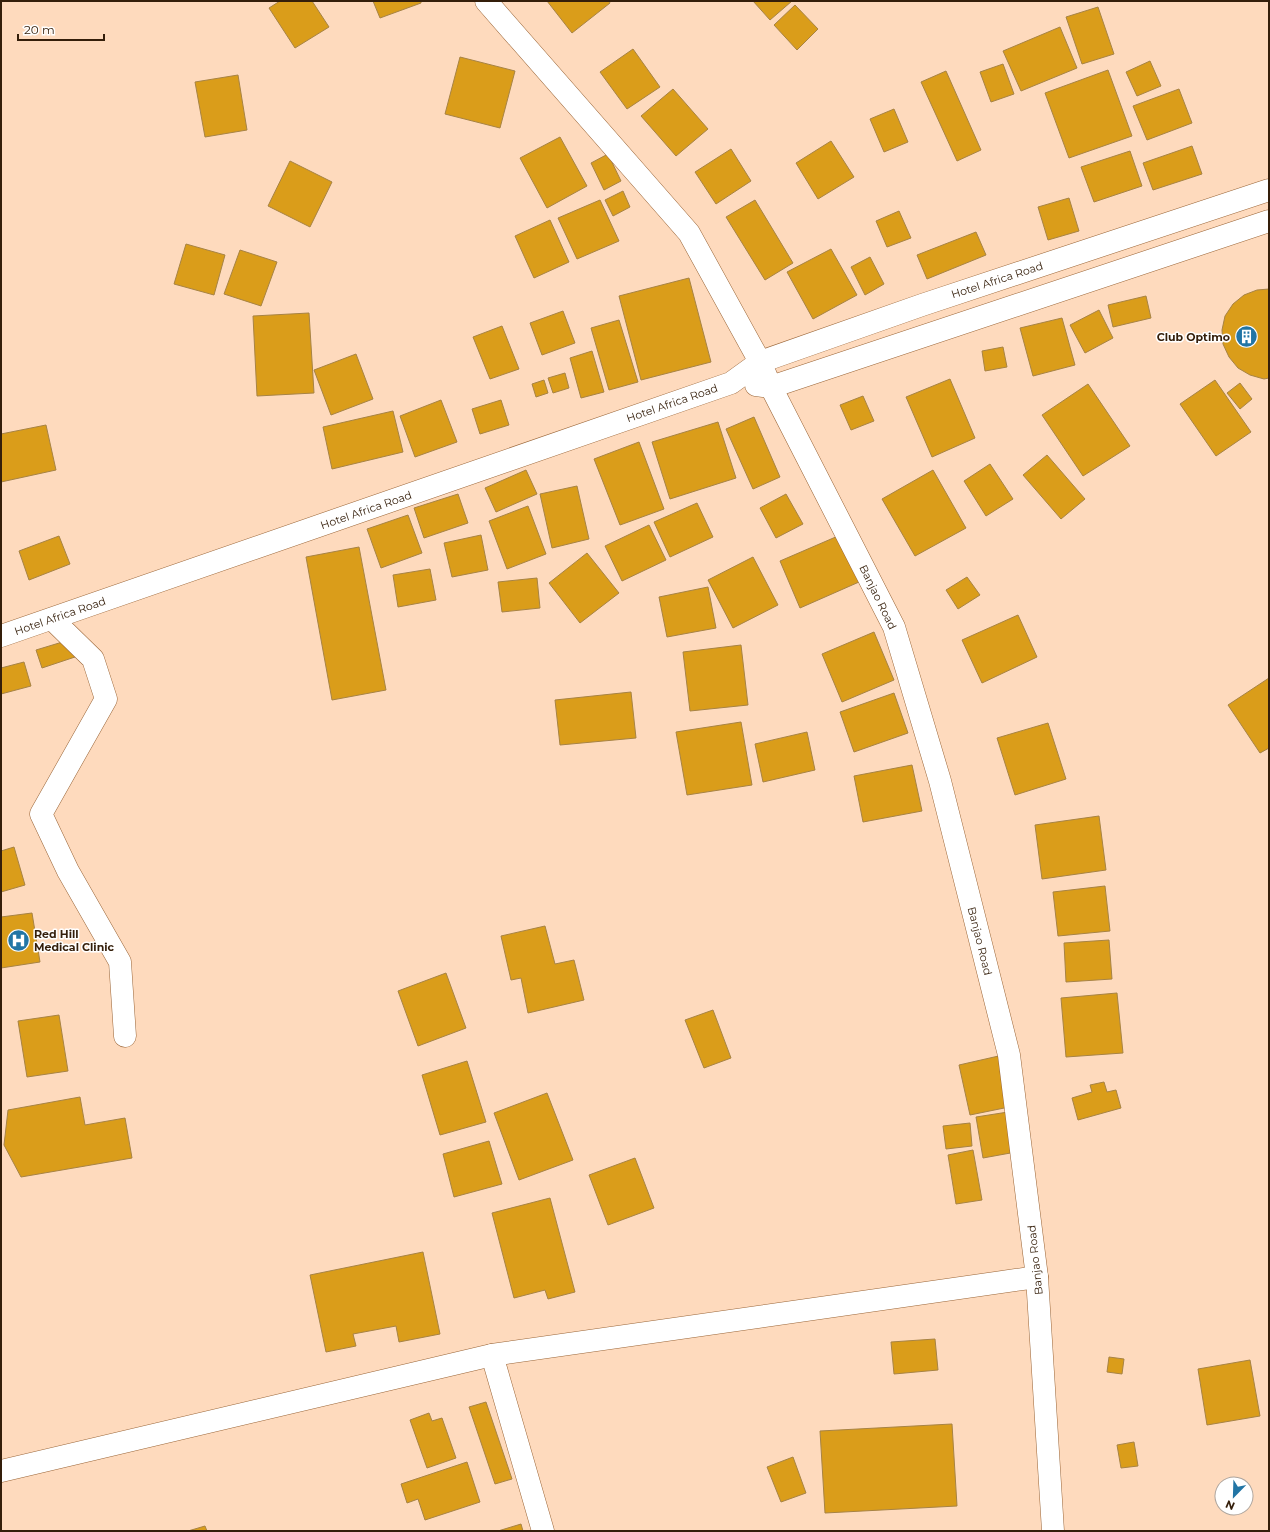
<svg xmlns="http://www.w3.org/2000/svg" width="1270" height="1532" viewBox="0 0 1270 1532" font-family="Montserrat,sans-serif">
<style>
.building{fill:#da9d1a;stroke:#a78344}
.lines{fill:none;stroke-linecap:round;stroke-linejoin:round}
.minor-casing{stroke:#9a6537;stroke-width:23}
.minor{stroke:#fff;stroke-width:22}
.labels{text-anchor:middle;stroke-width:3;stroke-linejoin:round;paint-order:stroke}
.street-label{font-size:11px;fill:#341e0a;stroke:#fff}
.poi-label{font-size:11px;font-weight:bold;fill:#341e0a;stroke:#fff;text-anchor:end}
</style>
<rect width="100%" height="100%" fill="#fedabd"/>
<g class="building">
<path d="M280,1H312L329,27L295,48L269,8Z"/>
<path d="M373,1H421V3L380,18Z"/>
<path d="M547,1H609L610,3L572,33Z"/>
<path d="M753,1H792L770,20Z"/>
<path d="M795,5L818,29L797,50L774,25Z"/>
<path d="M1098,7L1114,54L1082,64L1066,17Z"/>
<path d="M1060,27L1077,68L1021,91L1003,51Z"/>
<path d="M633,49L660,87L627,109L600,72Z"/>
<path d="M460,57L515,71L500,128L445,114Z"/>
<path d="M1150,61L1161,86L1137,96L1126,72Z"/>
<path d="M1003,64L1014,94L991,102L980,72Z"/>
<path d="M1108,70L1132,136L1069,158L1045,93Z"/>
<path d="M946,71L981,150L957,161L921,82Z"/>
<path d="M238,75L247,130L205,137L195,82Z"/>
<path d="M673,89L708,129L676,156L641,116Z"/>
<path d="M1179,89L1192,123L1147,140L1133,106Z"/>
<path d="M894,109L908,142L884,152L870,119Z"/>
<path d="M560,137L587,186L547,208L520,158Z"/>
<path d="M831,141L854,177L818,199L796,163Z"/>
<path d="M1192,146L1202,174L1153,190L1143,163Z"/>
<path d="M731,149L751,181L716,204L695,172Z"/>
<path d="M1130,151L1142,186L1094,202L1081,167Z"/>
<path d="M608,154L621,181L604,190L591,163Z"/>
<path d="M290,161L332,182L310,227L268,206Z"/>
<path d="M623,191L630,207L613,216L605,200Z"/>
<path d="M1069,198L1079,231L1048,240L1038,207Z"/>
<path d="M600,200L619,241L577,259L558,218Z"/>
<path d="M755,200L793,263L765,280L726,217Z"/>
<path d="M899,211L911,238L887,247L876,221Z"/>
<path d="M550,220L569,262L534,278L515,236Z"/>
<path d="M976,232L986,255L927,279L917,255Z"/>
<path d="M186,244L225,255L214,295L174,284Z"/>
<path d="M831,249L857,295L813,319L787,272Z"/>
<path d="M240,250L277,262L261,306L224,294Z"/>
<path d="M870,257L884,284L865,295L851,267Z"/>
<path d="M689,278L711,362L641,380L619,296Z"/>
<path d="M1269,289V378L1264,379L1250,375L1238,368L1229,357L1223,344L1222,330L1225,316L1233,304L1244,295L1257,290Z"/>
<path d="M1146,296L1151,318L1113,327L1108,305Z"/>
<path d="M1099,310L1113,338L1085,353L1070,325Z"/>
<path d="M563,311L575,343L542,355L530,323Z"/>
<path d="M309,313L314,393L257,396L253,316Z"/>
<path d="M1062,318L1075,365L1033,376L1020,328Z"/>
<path d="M619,320L638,382L609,390L591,328Z"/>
<path d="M502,326L519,369L490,379L473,337Z"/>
<path d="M1003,347L1007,367L985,371L982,351Z"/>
<path d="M592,351L604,392L581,398L570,358Z"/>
<path d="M356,354L373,399L331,415L314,370Z"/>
<path d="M565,373L569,388L553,393L548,378Z"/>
<path d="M950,379L975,438L932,457L906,397Z"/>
<path d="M544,380L548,393L536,397L532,384Z"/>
<path d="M1215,380L1251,432L1216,456L1180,404Z"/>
<path d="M1240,383L1252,399L1240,409L1227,393Z"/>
<path d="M1088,384L1130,446L1083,476L1042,415Z"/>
<path d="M863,396L874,421L851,430L840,405Z"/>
<path d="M441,400L457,442L415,457L400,416Z"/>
<path d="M501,400L509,425L480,434L472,409Z"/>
<path d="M393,411L403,452L332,469L323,427Z"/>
<path d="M754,417L780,477L753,489L726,429Z"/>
<path d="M718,422L736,478L670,499L652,442Z"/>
<path d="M46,425L56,470L1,482V434Z"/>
<path d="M639,442L664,509L620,525L594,459Z"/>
<path d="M1047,455L1085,499L1061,519L1023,475Z"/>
<path d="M990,464L1013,499L986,516L964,481Z"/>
<path d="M526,470L537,494L496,512L485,488Z"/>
<path d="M933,470L966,528L915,556L882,499Z"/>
<path d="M577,486L589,539L552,548L540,494Z"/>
<path d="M458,494L468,523L424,538L414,508Z"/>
<path d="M786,494L803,524L776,538L760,508Z"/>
<path d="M697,503L713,537L670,557L654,522Z"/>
<path d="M528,506L546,554L507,569L489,521Z"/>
<path d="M408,515L422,553L381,568L367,529Z"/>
<path d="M649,525L666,560L622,581L605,546Z"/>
<path d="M481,535L488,570L452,577L444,543Z"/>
<path d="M59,536L70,564L29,580L19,551Z"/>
<path d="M838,536L859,582L800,608L780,561Z"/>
<path d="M359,547L386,690L332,700L306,557Z"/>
<path d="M587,553L619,593L580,623L549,583Z"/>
<path d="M753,557L778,605L733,628L708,580Z"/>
<path d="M430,569L436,600L398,607L393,575Z"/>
<path d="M967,577L980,595L958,609L946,590Z"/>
<path d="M537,578L540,608L502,612L498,582Z"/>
<path d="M708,587L716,628L667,637L659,597Z"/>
<path d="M1018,615L1037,657L982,683L962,640Z"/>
<path d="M874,632L894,680L842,702L822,654Z"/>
<path d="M69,640L75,657L42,668L36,650Z"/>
<path d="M741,645L748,705L690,711L683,652Z"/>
<path d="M24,662L31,686L1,694V668Z"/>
<path d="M1269,678V748L1260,753L1228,705Z"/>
<path d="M631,692L636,738L560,745L555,700Z"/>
<path d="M894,693L908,733L854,752L840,712Z"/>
<path d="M741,722L752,785L687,795L676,732Z"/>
<path d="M1048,723L1066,779L1015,795L997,738Z"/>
<path d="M807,732L815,770L763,782L755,744Z"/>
<path d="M912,765L922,811L863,822L854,776Z"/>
<path d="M1099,816L1106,870L1042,879L1035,825Z"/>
<path d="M14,847L25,885L1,892V851Z"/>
<path d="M1105,886L1110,931L1058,936L1053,892Z"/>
<path d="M32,913L40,962L1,968V917Z"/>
<path d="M545,926L555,964L574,960L584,1000L528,1013L521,978L511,980L501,936Z"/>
<path d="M1109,940L1112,979L1066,982L1064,943Z"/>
<path d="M446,973L466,1028L418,1046L398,991Z"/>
<path d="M1117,993L1123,1053L1066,1057L1061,998Z"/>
<path d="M713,1010L731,1058L704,1068L685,1020Z"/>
<path d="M59,1015L68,1071L27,1077L18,1021Z"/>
<path d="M1003,1055L1014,1106L970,1115L959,1065Z"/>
<path d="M467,1061L486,1122L440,1135L422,1075Z"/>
<path d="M1104,1082L1107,1092L1116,1090L1121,1108L1078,1120L1072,1098L1092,1092L1090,1085Z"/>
<path d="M547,1093L573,1160L519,1180L494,1113Z"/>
<path d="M80,1097L85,1125L125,1118L132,1158L21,1177L4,1145L8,1110Z"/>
<path d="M1008,1112L1016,1152L983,1158L976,1117Z"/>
<path d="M970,1123L972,1146L946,1149L943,1126Z"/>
<path d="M489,1141L502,1184L454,1197L443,1154Z"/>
<path d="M973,1150L982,1200L956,1204L948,1155Z"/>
<path d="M635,1158L654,1208L608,1225L589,1175Z"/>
<path d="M550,1198L575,1292L548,1299L545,1290L514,1298L492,1213Z"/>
<path d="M423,1252L440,1334L399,1342L396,1326L353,1334L356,1346L326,1352L310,1275Z"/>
<path d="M935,1339L938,1370L894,1374L891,1342Z"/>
<path d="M1109,1357L1124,1359L1122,1374L1107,1372Z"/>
<path d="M1250,1360L1260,1416L1207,1425L1198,1369Z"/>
<path d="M486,1402L512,1479L495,1484L469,1407Z"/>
<path d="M429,1413L432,1421L442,1418L456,1458L427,1468L410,1420Z"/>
<path d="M952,1424L957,1506L825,1513L820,1431Z"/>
<path d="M1134,1442L1138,1466L1121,1468L1117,1445Z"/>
<path d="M793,1457L806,1493L781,1502L767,1467Z"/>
<path d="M467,1462L480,1502L425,1520L418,1499L407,1503L401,1484Z"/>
<path d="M521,1524L523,1531H498Z"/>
<path d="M205,1526L207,1531H188Z"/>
</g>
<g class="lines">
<defs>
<g id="minor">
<path d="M486,1L689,233L760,362L771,387L894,627L940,781L1009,1055L1037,1277L1053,1531"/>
<path d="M756,385L771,387L1269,221"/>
<path d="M52,619L93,659L106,699L41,814L68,871L120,962L125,1036"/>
<path d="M1,636L731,383L760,362L922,305L1269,190"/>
<path d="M492,1355L543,1531"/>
<path d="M1,1471L492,1355L1037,1277"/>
</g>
</defs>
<use href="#minor" class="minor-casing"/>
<use href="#minor" class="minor"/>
</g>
<defs>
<symbol id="building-disc" viewBox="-11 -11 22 22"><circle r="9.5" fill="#2275a5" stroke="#fff"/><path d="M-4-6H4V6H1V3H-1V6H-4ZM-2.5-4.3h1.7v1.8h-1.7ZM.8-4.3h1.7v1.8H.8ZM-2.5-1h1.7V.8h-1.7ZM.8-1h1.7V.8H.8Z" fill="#fff"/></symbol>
<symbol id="hospital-disc" viewBox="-11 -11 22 22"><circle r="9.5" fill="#2275a5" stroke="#fff"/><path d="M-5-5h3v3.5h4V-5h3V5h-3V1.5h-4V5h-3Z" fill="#fff"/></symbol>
</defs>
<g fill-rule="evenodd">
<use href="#building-disc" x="1234" y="324" width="25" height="25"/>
<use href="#hospital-disc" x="6" y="928" width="25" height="25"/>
</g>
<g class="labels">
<g class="street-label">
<text transform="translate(997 280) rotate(-18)" y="4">Hotel Africa Road</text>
<text transform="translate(672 403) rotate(-19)" y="4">Hotel Africa Road</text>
<text transform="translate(366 510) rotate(-19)" y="4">Hotel Africa Road</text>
<text transform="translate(878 597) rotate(64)" y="4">Banjao Road</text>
<text transform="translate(60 616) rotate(-19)" y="4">Hotel Africa Road</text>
<text transform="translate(980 941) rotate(76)" y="4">Banjao Road</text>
<text transform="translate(1035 1260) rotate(-96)" y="4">Banjao Road</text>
</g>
<g class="poi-label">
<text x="1230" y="341">Club Optimo</text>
<text x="34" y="938" text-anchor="start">Red Hill<tspan x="34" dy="13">Medical Clinic</tspan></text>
</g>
</g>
<rect width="1270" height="1532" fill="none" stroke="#341e0a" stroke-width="4"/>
<g transform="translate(1234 1496) rotate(203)"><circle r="19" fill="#ffffff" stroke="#aea59d"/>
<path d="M0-3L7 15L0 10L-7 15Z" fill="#2275a5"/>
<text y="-6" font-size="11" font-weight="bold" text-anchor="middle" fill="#341e0a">N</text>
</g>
<path d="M18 34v6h86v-6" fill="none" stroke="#341e0a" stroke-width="2"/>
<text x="24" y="34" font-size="12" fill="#341e0a" stroke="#ffffff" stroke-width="3" paint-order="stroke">20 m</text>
</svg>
